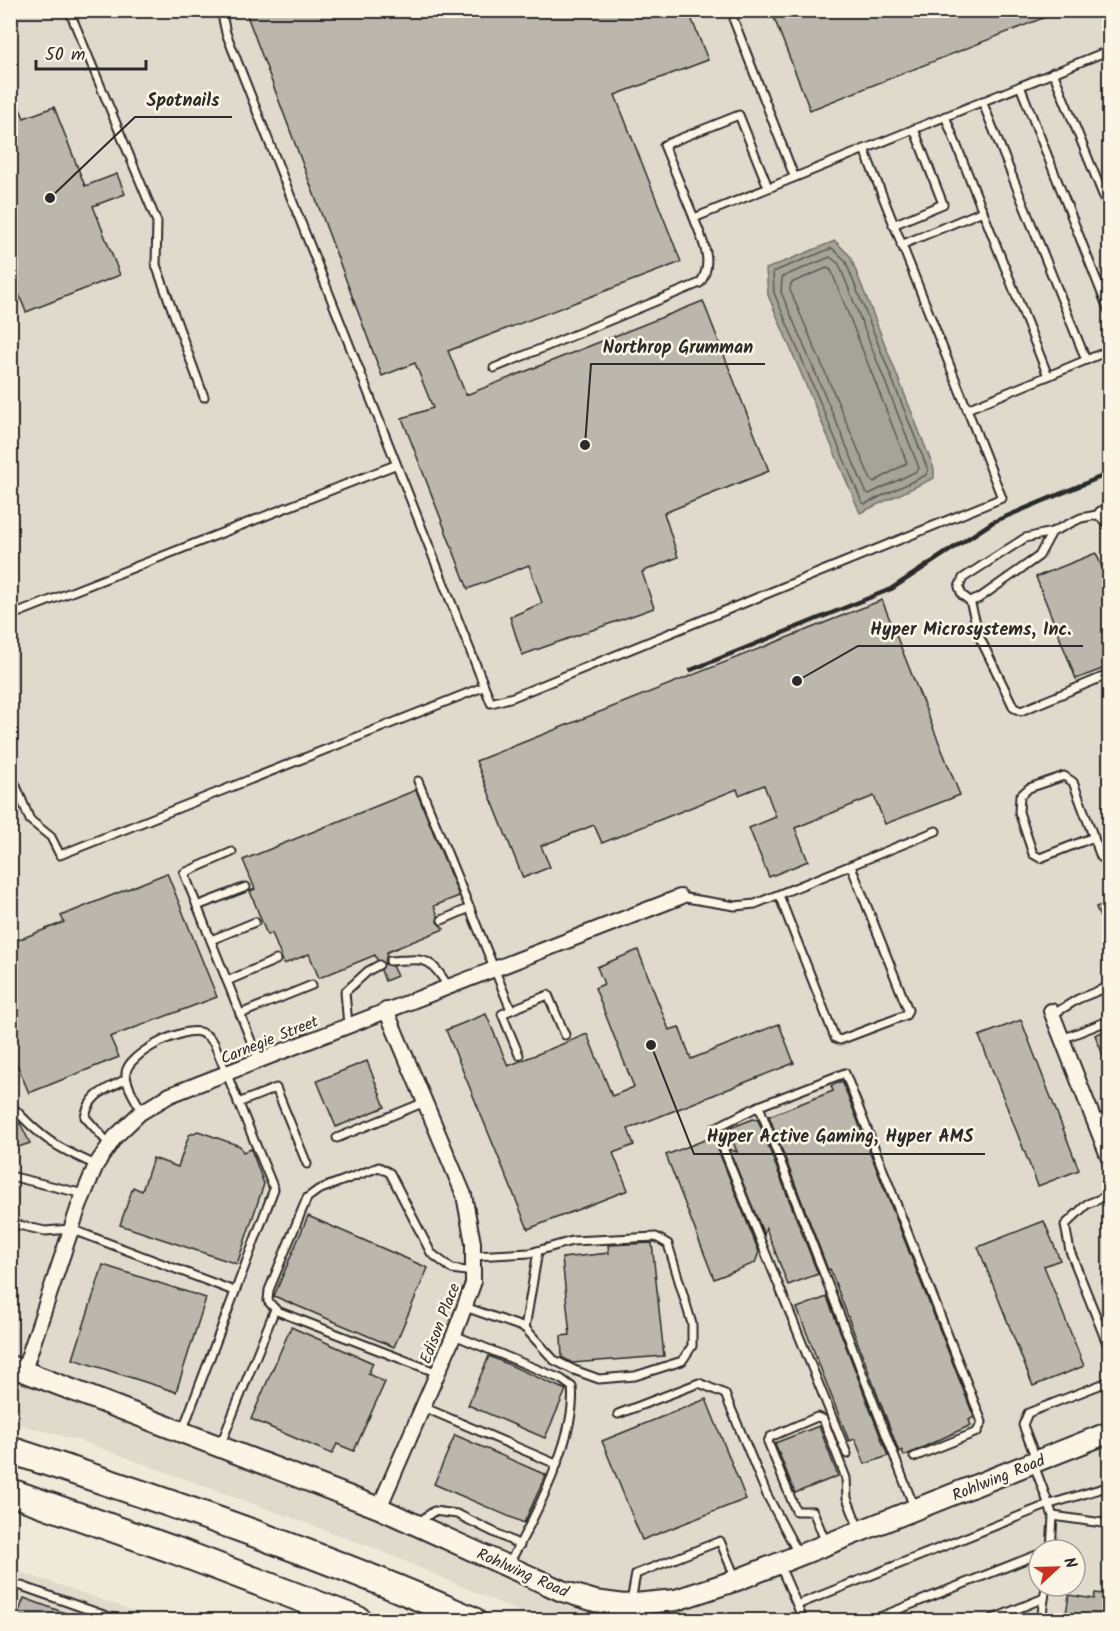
<svg xmlns="http://www.w3.org/2000/svg" width="1120" height="1631" viewBox="0 0 1120 1631" font-family="Kalam,sans-serif">
<style>
.built{fill:#e0dacc;fill-rule:evenodd}
.water{fill:#a6a399;stroke:#75736d;stroke-width:1.5}
.lines{fill:none;stroke-linecap:round;stroke-linejoin:round}
.shore{stroke:#5c5b57;stroke-width:1.5}
.building{fill:#bcb7ac;stroke:#2b2b2b;stroke-width:1.5}
.service-casing{stroke:#2b2b2b;stroke-width:11}
.minor-casing{stroke:#2b2b2b;stroke-width:18}
.secondary-casing{stroke:#2b2b2b;stroke-width:24}
.motorway-casing{stroke:#2b2b2b;stroke-width:30}
.service{stroke:#fcf5e5;stroke-width:7}
.minor{stroke:#fcf5e5;stroke-width:14}
.secondary{stroke:#fcf5e5;stroke-width:20}
.motorway{stroke:#fcf5e5;stroke-width:26}
.rail{stroke:#2b2b2b;stroke-width:4.5}
.labels{text-anchor:middle;stroke-width:5;stroke-linejoin:round;paint-order:stroke}
.street-label{font-size:16px;fill:#2b2b2b;stroke:#fcf5e5}
.leader{fill:none;stroke:#2b2b2b;stroke-width:2}
.callout-dot{fill:#2b2b2b;stroke:#fcf5e5;stroke-width:2}
.callout-label{font-size:18px;text-anchor:middle;font-weight:bold;fill:#2b2b2b;stroke:#fcf5e5;stroke-width:5;stroke-linejoin:round;paint-order:stroke}
</style>
<rect width="100%" height="100%" fill="#efe9da"/>
<filter id="ink" filterUnits="userSpaceOnUse"><feTurbulence type="fractalNoise" baseFrequency=".0167" numOctaves="2"/><feDisplacementMap in="SourceGraphic" scale="12" xChannelSelector="R" yChannelSelector="G"/><feConvolveMatrix kernelMatrix="1 2 1 2 8 2 1 2 1" color-interpolation-filters="sRGB"/></filter>
<g filter="url(#ink)">
<g class="built">
<path d="M10,11H1109V1620H538L377,1549L81,1441L11,1422ZM1039,1550H1075V1586H1039Z"/>
<path d="M11,1569L68,1588L160,1620H11Z"/>
</g>
<path class="water" d="M835,241L850,256L934,469V478L860,513L768,295L766,269Z"/>
<g class="lines">
<g class="shore">
<path d="M832,248L845,260L928,470L926,475L865,504L862,502L774,293L773,272Z"/>
<path d="M830,257L839,264L919,468L917,471L869,494L866,492L781,292L782,277Z"/>
<path d="M827,268L831,270L907,463L874,482L871,480L790,290L791,283Z"/>
</g>
</g>
<g class="building">
<path d="M245,10H688L708,60L615,95L681,262L448,351L466,395L703,301L769,471L664,513L678,557L642,572L654,608L522,655L510,617L542,603L529,565L468,589L402,418L433,408L415,363L382,376Z"/>
<path d="M771,10H1061V11L810,110Z"/>
<path d="M10,86L24,118L54,107L85,186L117,174L125,194L93,206L120,275L26,312L10,272Z"/>
<path d="M1096,553L1110,586V666L1076,679L1036,577Z"/>
<path d="M882,600L960,795L885,824L874,796L795,828L808,861L769,877L749,828L776,817L764,785L739,795L737,789L602,843L594,825L541,846L550,867L523,878L476,761Z"/>
<path d="M416,790L459,896L434,906L438,916L437,922L444,929L387,952L385,964L392,966L397,976L385,981L381,970L384,963L377,960L375,955L319,978L309,954L284,964L272,933L267,935L250,891L255,889L243,860Z"/>
<path d="M167,873L217,997L110,1037L119,1057L29,1093L10,1048V943L64,922L61,916Z"/>
<path d="M1110,902V939H1108L1096,907Z"/>
<path d="M638,950L669,1030L679,1027L691,1059L779,1024L794,1063L628,1129L634,1145L613,1153L628,1190L528,1229L446,1030L486,1014L508,1066L587,1034L612,1096L634,1087L595,988L604,984L597,967Z"/>
<path d="M1021,1020L1079,1170L1038,1186L979,1036Z"/>
<path d="M1110,1029V1070H1109L1095,1035Z"/>
<path d="M367,1061L385,1107L336,1127L317,1081Z"/>
<path d="M842,1081L974,1417L969,1420L971,1425L904,1456L902,1450L899,1452L830,1269L828,1270L769,1116L833,1091L831,1086Z"/>
<path d="M753,1119L758,1120L818,1274L788,1285L766,1228L764,1235L729,1149L737,1152L728,1129Z"/>
<path d="M20,1123L30,1143L10,1150V1127Z"/>
<path d="M198,1131L240,1146L243,1152L251,1149L264,1184L237,1264L120,1225L133,1187L142,1191L153,1158L178,1167L189,1135Z"/>
<path d="M707,1139L715,1142L759,1252L755,1263L714,1279L666,1155Z"/>
<path d="M308,1216L428,1268L394,1347L274,1296Z"/>
<path d="M1044,1221L1060,1260L1044,1266L1084,1366L1033,1386L978,1247Z"/>
<path d="M652,1243L664,1356L572,1363L565,1359L562,1357L561,1336L570,1335L562,1258L609,1253L608,1245Z"/>
<path d="M103,1265L206,1298L176,1392L73,1359Z"/>
<path d="M827,1297L888,1456L865,1464L855,1439L849,1441L797,1308Z"/>
<path d="M291,1327L373,1363L368,1374L385,1382L354,1451L337,1444L332,1454L251,1419Z"/>
<path d="M489,1356L566,1390L545,1438L468,1405Z"/>
<path d="M706,1399L746,1499L642,1540L602,1441Z"/>
<path d="M819,1426L838,1476L795,1493L775,1443Z"/>
<path d="M455,1435L546,1475L524,1523L434,1484Z"/>
<path d="M1095,1593L1110,1595V1620H1065L1069,1595L1094,1599Z"/>
<path d="M24,1598L82,1619L81,1620H16Z"/>
</g>
<g class="lines">
<defs>
<g id="service">
<path d="M69,10L157,222L156,265L204,397"/>
<path d="M221,10L226,33L491,703L513,697L1002,498L967,409L1048,376"/>
<path d="M734,21L794,176"/>
<path d="M1053,72L1110,212"/>
<path d="M1020,86L1110,314"/>
<path d="M982,101L1086,360"/>
<path d="M945,116L1048,376L1110,350"/>
<path d="M864,149L967,409"/>
<path d="M694,218L664,145L739,115L768,187"/>
<path d="M893,225L943,204L914,129"/>
<path d="M901,245L983,211"/>
<path d="M494,368L700,283C715,262 702,240 694,218L1110,50"/>
<path d="M1052,532L1039,556L978,599L970,601L962,595L959,587L963,578L1025,538L1052,532L1081,518L1102,514"/>
<path d="M970,601L980,638L1014,708L1021,711L1110,674"/>
<path d="M10,616L395,465"/>
<path d="M10,771L30,820L51,837L60,855L483,687"/>
<path d="M418,781L511,1010L502,1014L519,1055"/>
<path d="M1094,837L1040,858L1033,854L1019,812L1020,796L1029,788L1064,776L1073,782L1101,857L1110,864"/>
<path d="M232,852L184,873L259,1061"/>
<path d="M779,895L835,1038L840,1040L906,1015L908,1010L851,866"/>
<path d="M680,897L735,906L755,904L936,831"/>
<path d="M197,906L246,887"/>
<path d="M442,920L470,908"/>
<path d="M211,940L255,922"/>
<path d="M390,961C426,959 428,955 448,986"/>
<path d="M227,981L276,960"/>
<path d="M511,1010L548,995L565,1035"/>
<path d="M240,1014L312,985"/>
<path d="M1052,1015L1078,999L1110,986"/>
<path d="M348,1025L345,992L368,971L379,965"/>
<path d="M1062,1039L1110,1020"/>
<path d="M238,1103L276,1088L307,1164"/>
<path d="M10,1104C41,1138 55,1147 96,1165"/>
<path d="M759,1106L715,1128L847,1454"/>
<path d="M142,1112C137,1101 125,1085 126,1073C127,1054 183,1027 199,1032C205,1033 210,1038 214,1043L274,1189L183,1429"/>
<path d="M1094,1121L1110,1115"/>
<path d="M337,1138L425,1102"/>
<path d="M110,1145L85,1117C90,1093 106,1090 126,1079"/>
<path d="M10,1176L84,1194"/>
<path d="M1110,1195L1087,1204L1065,1225L1070,1251L1110,1351"/>
<path d="M10,1223L45,1231L71,1229L234,1291"/>
<path d="M465,1307L525,1328L554,1360L574,1370L599,1379L635,1376L682,1361L692,1346V1324L668,1244L656,1237L572,1241L530,1253L473,1256"/>
<path d="M525,1328L538,1251"/>
<path d="M454,1335L561,1379L572,1387C578,1435 532,1523 508,1565"/>
<path d="M438,1373L277,1311L268,1301L269,1290L307,1198L318,1190L379,1167L390,1173L431,1253L452,1269L473,1272"/>
<path d="M423,1407L556,1464"/>
<path d="M618,1414L699,1383L725,1394L767,1495L798,1553"/>
<path d="M220,1446L275,1309"/>
<path d="M1036,1459L1023,1425L1028,1413L1110,1381"/>
<path d="M1034,1465L1053,1516L1110,1524"/>
<path d="M914,1507L759,1106L845,1073L982,1422L977,1432L914,1457"/>
<path d="M419,1522L434,1511L457,1514L520,1545"/>
<path d="M826,1543L813,1511H796L768,1442L770,1437L817,1417L823,1419L846,1478L847,1498L859,1529"/>
<path d="M1051,1550L1053,1516"/>
<path d="M780,1566L797,1605L1047,1505L1110,1486"/>
<path d="M10,1582L118,1620"/>
<path d="M631,1602L636,1574L720,1541L736,1579"/>
<path d="M797,1605L803,1620"/>
<path d="M872,1620L1039,1554"/>
<path d="M990,1620L1044,1598"/>
<path d="M1041,1620L1046,1586"/>
</g>
<g id="minor">
<path d="M1102,514L1110,521"/>
<path d="M1051,1011L1110,1161"/>
<path d="M24,1370L79,1206L96,1165L115,1137L140,1113L170,1095L680,897"/>
<path d="M379,1508L454,1335L473,1284V1243L464,1195L386,1010"/>
</g>
<path id="secondary" d="M10,1366L379,1508L562,1591L595,1601L624,1605L676,1600L737,1580L1110,1432"/>
<g id="motorway">
<path d="M10,1450C166,1501 322,1554 472,1620"/>
<path d="M10,1492L174,1550L358,1620"/>
</g>
</defs>
<use href="#service" class="service-casing"/>
<use href="#minor" class="minor-casing"/>
<use href="#secondary" class="secondary-casing"/>
<use href="#motorway" class="motorway-casing"/>
<use href="#service" class="service"/>
<use href="#minor" class="minor"/>
<use href="#secondary" class="secondary"/>
<use href="#motorway" class="motorway"/>
<path class="rail" d="M691,670L891,589L993,522L1110,473"/>
</g>
</g>
<g class="labels">
<g class="street-label">
<text transform="translate(269 1039) rotate(-22)" y="6">Carnegie Street</text>
<text transform="translate(439 1323) rotate(-69)" y="6">Edison Place</text>
<text transform="translate(998 1477) rotate(-22)" y="6">Rohlwing Road</text>
<text transform="translate(523 1572) rotate(24)" y="6">Rohlwing Road</text>
</g>
</g>
<path class="leader" d="M50 198L135 117H232M585 445L591 364H765M797 681L858 646H1083M651 1045L694 1154H985"/>
<g class="callout-dot">
<circle cx="50" cy="198" r="6"/>
<circle cx="585" cy="445" r="6"/>
<circle cx="797" cy="681" r="6"/>
<circle cx="651" cy="1045" r="6"/>
</g>
<g class="callout-label">
<text x="183" y="106">Spotnails</text>
<text x="678" y="353">Northrop Grumman</text>
<text x="971" y="635">Hyper Microsystems, Inc.</text>
<text x="840" y="1142">Hyper Active Gaming, Hyper AMS</text>
</g>
<rect width="1120" height="1631" fill="none" stroke="#fcf5e5" stroke-width="36"/>
<rect x="18" y="18" width="1084" height="1595" fill="none" stroke="#2b2b2b" stroke-width="2" filter="url(#ink)"/>
<g transform="translate(1057 1568) rotate(68)"><circle r="28" fill="#fcf5e5" stroke="#a8a49b" stroke-width="1.5"/>
<path d="M0-4.5L10 22L0 15L-10 22Z" fill="#c8321e"/>
<text y="-9" font-size="16" font-weight="bold" text-anchor="middle" fill="#2b2b2b">N</text>
</g>
<path d="M36 60v9h110v-9" fill="none" stroke="#2b2b2b" stroke-width="3"/>
<text x="45" y="60" font-size="18" fill="#2b2b2b" stroke="#fcf5e5" stroke-width="4.5" paint-order="stroke">50 m</text>
</svg>
